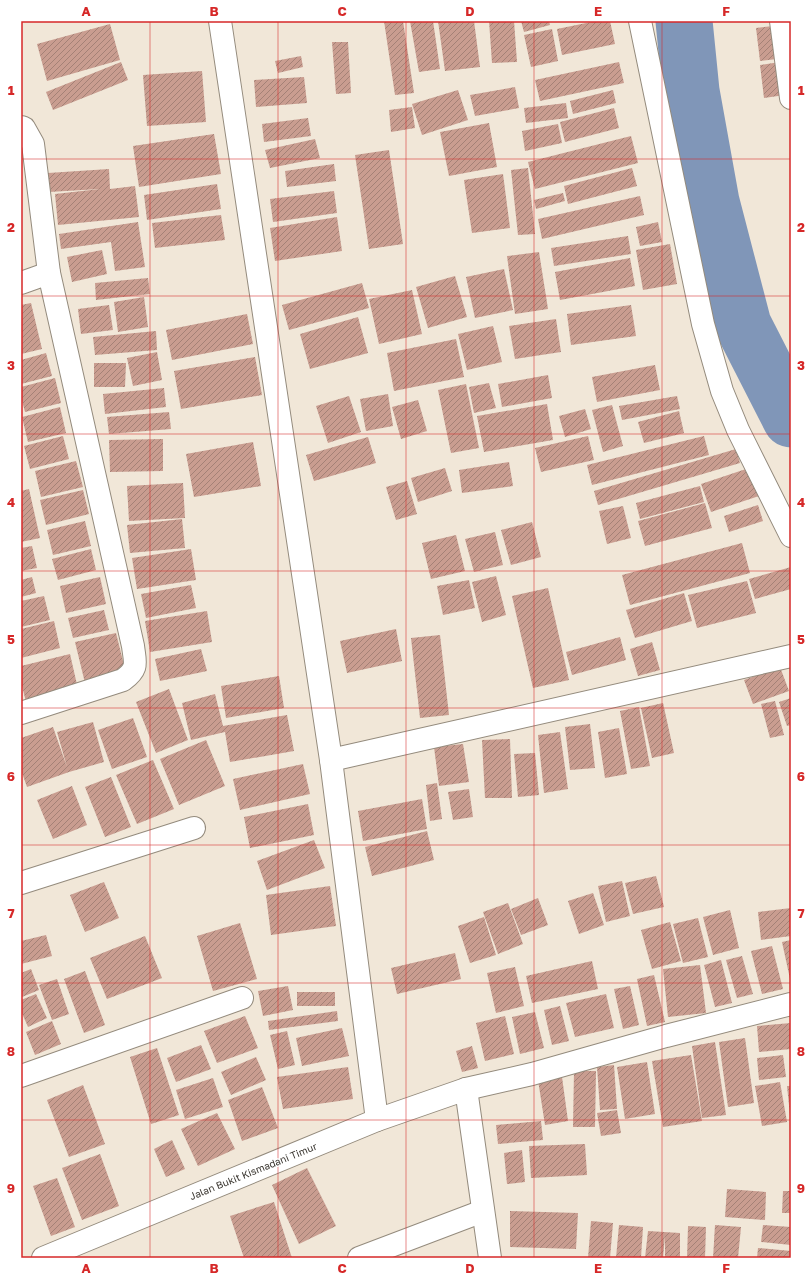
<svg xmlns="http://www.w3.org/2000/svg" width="812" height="1279" viewBox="0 0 812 1279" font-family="'Golos Text',sans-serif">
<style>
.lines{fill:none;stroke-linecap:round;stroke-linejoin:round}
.river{stroke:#8096b8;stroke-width:57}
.building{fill:url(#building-hatch)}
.minor-casing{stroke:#948b7d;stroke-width:24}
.minor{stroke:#fff;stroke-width:22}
.grid{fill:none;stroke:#d62828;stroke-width:1;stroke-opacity:0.55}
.labels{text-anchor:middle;stroke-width:3;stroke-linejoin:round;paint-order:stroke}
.street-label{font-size:10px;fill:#39352f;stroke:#fff}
.neatline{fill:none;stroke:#d62828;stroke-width:1.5}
.grid-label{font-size:13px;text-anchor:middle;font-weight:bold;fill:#d62828}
</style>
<defs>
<pattern id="building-hatch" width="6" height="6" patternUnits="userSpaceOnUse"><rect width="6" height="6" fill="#c99d90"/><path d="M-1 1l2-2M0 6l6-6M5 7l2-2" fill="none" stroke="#a48176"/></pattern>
</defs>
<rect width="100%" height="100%" fill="#f1e7d8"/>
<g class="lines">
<path class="river" d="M684,21L691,91L711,202L743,325L791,419"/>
</g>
<g class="building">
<path d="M384,21H403L414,93L395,95Z"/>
<path d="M410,21H433L440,69L419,72Z"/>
<path d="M438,21H474L480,67L445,71Z"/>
<path d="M489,21H514L517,62L492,63Z"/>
<path d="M521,21H549L550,25L524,32Z"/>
<path d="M596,21H610L615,44L562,55L557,29Z"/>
<path d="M110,24L120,60L47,81L37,44Z"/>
<path d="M773,26L777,59L760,61L756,28Z"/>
<path d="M552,29L558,61L531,67L524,35Z"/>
<path d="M332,42H348L351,93L336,94Z"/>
<path d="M301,56L303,67L278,73L275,61Z"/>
<path d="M121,62L128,80L53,110L46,92Z"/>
<path d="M619,62L624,83L540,101L535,80Z"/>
<path d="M780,62L785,95L764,98L760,65Z"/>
<path d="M202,71L206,122L147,126L143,75Z"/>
<path d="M304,77L307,103L256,107L254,80Z"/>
<path d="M515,87L519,108L475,116L470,95Z"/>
<path d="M458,90L468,120L422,135L412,104Z"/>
<path d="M613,90L616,103L573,114L570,101Z"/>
<path d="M566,103L568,118L526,123L524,108Z"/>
<path d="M412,107L415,128L391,132L389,110Z"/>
<path d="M614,108L619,128L565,142L560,122Z"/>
<path d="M308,118L311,136L264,142L262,124Z"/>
<path d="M489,123L497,167L449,176L440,132Z"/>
<path d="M558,124L562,143L525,151L522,131Z"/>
<path d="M214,134L221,174L139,187L133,146Z"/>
<path d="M631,136L638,163L535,189L528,162Z"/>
<path d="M315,139L320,158L270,168L265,150Z"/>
<path d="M389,150L403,244L369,249L355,155Z"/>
<path d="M334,164L336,181L287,187L285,171Z"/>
<path d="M528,168L535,234L518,235L511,170Z"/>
<path d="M632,168L637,186L568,204L564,186Z"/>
<path d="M109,169L110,189L135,186L139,217L58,225L55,194L100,189L49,192L48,173Z"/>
<path d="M503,174L510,228L472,233L464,180Z"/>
<path d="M217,184L221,209L147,220L144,195Z"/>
<path d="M334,191L337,213L273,222L270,199Z"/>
<path d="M563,193L565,201L536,209L534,200Z"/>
<path d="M640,196L644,215L542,239L538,219Z"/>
<path d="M221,215L225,240L155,248L152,223Z"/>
<path d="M337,217L342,251L275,261L270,228Z"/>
<path d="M138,222L145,267L115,271L111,242L61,249L59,234Z"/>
<path d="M658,222L662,242L640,246L636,227Z"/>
<path d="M628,236L631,254L554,266L551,248Z"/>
<path d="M670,244L677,284L643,290L636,250Z"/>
<path d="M102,250L107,274L72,282L67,257Z"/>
<path d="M539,252L548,309L515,314L507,256Z"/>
<path d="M630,258L635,286L560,300L555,272Z"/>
<path d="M504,269L513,310L475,318L466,277Z"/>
<path d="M455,276L467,317L428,328L416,287Z"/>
<path d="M148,278L150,294L96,300L95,283Z"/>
<path d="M362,283L369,308L289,330L282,305Z"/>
<path d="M412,290L422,334L379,344L369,299Z"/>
<path d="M144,297L148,327L118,332L114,302Z"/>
<path d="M31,303L42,349L21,354V305Z"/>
<path d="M109,305L113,330L81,334L78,309Z"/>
<path d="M631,305L636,336L571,345L567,314Z"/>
<path d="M247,314L253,344L172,360L166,330Z"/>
<path d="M358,317L368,353L310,369L300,334Z"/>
<path d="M556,319L561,352L515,359L509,326Z"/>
<path d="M493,326L502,362L467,370L458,334Z"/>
<path d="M156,331L157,350L95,355L93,337Z"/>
<path d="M456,339L464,377L394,391L387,353Z"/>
<path d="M157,352L162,380L133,386L127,358Z"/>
<path d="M46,353L52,376L21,384V360Z"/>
<path d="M255,357L262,395L181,409L174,371Z"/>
<path d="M94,363H126L125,387H94Z"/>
<path d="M655,365L660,390L597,402L592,377Z"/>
<path d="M548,375L552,398L502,407L498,384Z"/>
<path d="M55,378L61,403L25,412L21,397V387Z"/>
<path d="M489,383L496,408L474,413L469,387Z"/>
<path d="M466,384L479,448L451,453L438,390Z"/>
<path d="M164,388L166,407L105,414L103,394Z"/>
<path d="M388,394L393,426L366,431L360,399Z"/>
<path d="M349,396L361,432L328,443L316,406Z"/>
<path d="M677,396L680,409L622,420L619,406Z"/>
<path d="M418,400L427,431L401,439L392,407Z"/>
<path d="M547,404L553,440L484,452L477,416Z"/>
<path d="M612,405L623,446L603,452L592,410Z"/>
<path d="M60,407L66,433L28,442L22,417Z"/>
<path d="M585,409L591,429L565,437L559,416Z"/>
<path d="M679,411L684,433L644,443L638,422Z"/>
<path d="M169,412L171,429L109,434L107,417Z"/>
<path d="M63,436L69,459L30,469L24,446Z"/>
<path d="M588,436L594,460L541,472L535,448Z"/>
<path d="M704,436L709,455L592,485L587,465Z"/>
<path d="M368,437L376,463L314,481L306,455Z"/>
<path d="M163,439V471L110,472L109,440Z"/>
<path d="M253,442L261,486L194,497L186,454Z"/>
<path d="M736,449L740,463L598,505L594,491Z"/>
<path d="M76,461L83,487L41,497L35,471Z"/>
<path d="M509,462L513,486L462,493L459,470Z"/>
<path d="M445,468L452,491L418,502L411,478Z"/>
<path d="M749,468L759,496L711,512L701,484Z"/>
<path d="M407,481L417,514L396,520L386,487Z"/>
<path d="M183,483L185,518L129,521L127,486Z"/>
<path d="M700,486L704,502L640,519L636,503Z"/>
<path d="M29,489L40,538L21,542V491Z"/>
<path d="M83,490L89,514L46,525L40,500Z"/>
<path d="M705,503L712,528L645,546L638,521Z"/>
<path d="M758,505L763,521L729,532L724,516Z"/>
<path d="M623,506L631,538L607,544L599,511Z"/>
<path d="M182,519L185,548L130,553L127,525Z"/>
<path d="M85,521L91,546L53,555L47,530Z"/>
<path d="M532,522L541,557L511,565L501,530Z"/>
<path d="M495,532L503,565L474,572L465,539Z"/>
<path d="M456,535L465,571L431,579L422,543Z"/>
<path d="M742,543L750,573L630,605L622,575Z"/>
<path d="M32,546L37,568L21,571V548Z"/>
<path d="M91,549L96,570L58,580L52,559Z"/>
<path d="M191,549L196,580L137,589L132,558Z"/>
<path d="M791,567V589L755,599L749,579Z"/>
<path d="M496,576L506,615L482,622L472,582Z"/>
<path d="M32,577L36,593L21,597V580Z"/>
<path d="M100,577L106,604L66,613L60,586Z"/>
<path d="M469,580L475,608L443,615L437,586Z"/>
<path d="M747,581L756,613L697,628L688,595Z"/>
<path d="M191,585L196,608L146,618L141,594Z"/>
<path d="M548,588L569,680L533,688L512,596Z"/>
<path d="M684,593L692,621L635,638L626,610Z"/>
<path d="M44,596L50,620L21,627V601Z"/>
<path d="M104,610L109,630L73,638L68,618Z"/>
<path d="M207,611L212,642L150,652L145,621Z"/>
<path d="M54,621L60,648L21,658V629Z"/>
<path d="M396,629L402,661L347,673L340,641Z"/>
<path d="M116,633L126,673L85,683L75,642Z"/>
<path d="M440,635L449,715L420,718L411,638Z"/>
<path d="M620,637L626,660L572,675L566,652Z"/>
<path d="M652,642L660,670L638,676L630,649Z"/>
<path d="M201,649L207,671L160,681L155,659Z"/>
<path d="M70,654L78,689L26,702L21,682V666Z"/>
<path d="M780,667L789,691L753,704L744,680Z"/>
<path d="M279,676L284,708L226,718L221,686Z"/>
<path d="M169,689L188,740L156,753L136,702Z"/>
<path d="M215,694L223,726L287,715L294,751L230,762L225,732L191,740L182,703Z"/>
<path d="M791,698V725L787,726L779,702Z"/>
<path d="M775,701L784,735L770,738L761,704Z"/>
<path d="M663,703L674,753L652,758L641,708Z"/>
<path d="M639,707L650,766L631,769L620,711Z"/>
<path d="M133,718L147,757L112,769L98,730Z"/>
<path d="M93,722L104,762L69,772L27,787L21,770V738L53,727L67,767L57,732Z"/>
<path d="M590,724L595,768L570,770L565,727Z"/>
<path d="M619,728L627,774L605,778L598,732Z"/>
<path d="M560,732L568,789L544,793L538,735Z"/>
<path d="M510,739L512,798H485L482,740Z"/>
<path d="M206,740L225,786L179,805L160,759Z"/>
<path d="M463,744L469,782L439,786L434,747Z"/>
<path d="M535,753L539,795L518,797L514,754Z"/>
<path d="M153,760L174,809L137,824L116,775Z"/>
<path d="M303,764L310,794L240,810L233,779Z"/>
<path d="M111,777L131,827L105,837L85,787Z"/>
<path d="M437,783L442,819L430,821L426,785Z"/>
<path d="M72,786L87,825L53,839L37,800Z"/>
<path d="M469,789L473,817L453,820L448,792Z"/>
<path d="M422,799L427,829L363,841L358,811Z"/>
<path d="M308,804L314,835L250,848L244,817Z"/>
<path d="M427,831L434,860L372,876L365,847Z"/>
<path d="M314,840L325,868L267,890L257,861Z"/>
<path d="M656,876L664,907L633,914L625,883Z"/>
<path d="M622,881L630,916L606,922L598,886Z"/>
<path d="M104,882L119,918L85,932L70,895Z"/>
<path d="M330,886L336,926L271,935L266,895Z"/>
<path d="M593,893L604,925L579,934L568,901Z"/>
<path d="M538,898L548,925L521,935L511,909Z"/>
<path d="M508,903L523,944L498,954L483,912Z"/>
<path d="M791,908V936L761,940L758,912Z"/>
<path d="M730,910L739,948L713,955L703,917Z"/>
<path d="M484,917L496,955L470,963L458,926Z"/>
<path d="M698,918L708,957L683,963L673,924Z"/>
<path d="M670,922L681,961L652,969L641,930Z"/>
<path d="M240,923L257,979L213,991L197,936Z"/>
<path d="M46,935L52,956L21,964V941Z"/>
<path d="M145,936L162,978L107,999L90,958Z"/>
<path d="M791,940V979H790L782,942Z"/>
<path d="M772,946L783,989L762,994L751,951Z"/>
<path d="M455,953L461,979L397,994L391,968Z"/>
<path d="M742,956L753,994L737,998L726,960Z"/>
<path d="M721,960L732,1003L715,1007L704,965Z"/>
<path d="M592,961L598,989L532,1003L526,976Z"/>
<path d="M700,965L706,1013L668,1017L663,969Z"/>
<path d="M515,967L524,1006L496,1013L487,973Z"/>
<path d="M31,969L39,990L22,997L21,993V973Z"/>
<path d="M85,971L105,1025L84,1033L64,979Z"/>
<path d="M654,975L665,1022L647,1026L637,979Z"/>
<path d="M57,979L69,1014L52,1020L39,985Z"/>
<path d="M288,986L293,1010L263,1016L258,991Z"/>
<path d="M630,986L639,1025L623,1029L614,989Z"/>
<rect x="297" y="992" width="38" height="14"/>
<path d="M36,994L47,1018L28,1027L21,1011V1000Z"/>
<path d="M606,994L614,1028L575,1037L566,1003Z"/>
<path d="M560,1006L569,1041L552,1045L544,1010Z"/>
<path d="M337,1011L338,1021L269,1030L268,1021Z"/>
<path d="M535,1012L544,1048L520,1054L512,1017Z"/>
<path d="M245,1016L258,1048L217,1063L204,1031Z"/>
<path d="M505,1016L514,1054L485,1061L476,1023Z"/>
<path d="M52,1021L61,1044L35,1055L26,1032Z"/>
<path d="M791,1023V1049L759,1052L757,1026Z"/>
<path d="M342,1028L349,1056L302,1066L296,1038Z"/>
<path d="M287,1031L295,1065L278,1069L270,1035Z"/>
<path d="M745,1038L754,1103L728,1107L719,1042Z"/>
<path d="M715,1042L726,1115L702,1118L692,1046Z"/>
<path d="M201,1045L211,1069L176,1082L167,1058Z"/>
<path d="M472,1046L478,1068L462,1072L456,1051Z"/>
<path d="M157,1048L179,1115L151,1124L130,1057Z"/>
<path d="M691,1055L702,1121L663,1127L652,1061Z"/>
<path d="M783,1055L786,1077L759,1080L757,1058Z"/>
<path d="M256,1057L266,1080L231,1095L221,1072Z"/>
<path d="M647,1062L655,1114L625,1119L617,1067Z"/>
<path d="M614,1065L617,1109L600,1110L597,1067Z"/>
<path d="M348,1067L353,1099L283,1109L277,1077Z"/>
<path d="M574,1071H596L595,1127H573Z"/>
<path d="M562,1077L568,1121L545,1125L538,1080Z"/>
<path d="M213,1078L223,1107L185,1119L176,1090Z"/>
<path d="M780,1082L787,1122L762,1126L755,1086Z"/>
<path d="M83,1085L105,1144L69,1157L47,1100Z"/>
<path d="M787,1086H791V1115H790Z"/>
<path d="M262,1087L278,1128L242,1141L228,1100Z"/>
<path d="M617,1110L621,1133L601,1136L597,1113Z"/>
<path d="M217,1113L235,1149L198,1166L181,1129Z"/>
<path d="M541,1121L543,1140L498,1144L496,1125Z"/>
<path d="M172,1140L185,1169L166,1177L154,1149Z"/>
<path d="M585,1144L587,1175L531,1178L529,1146Z"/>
<path d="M522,1150L525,1182L507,1184L504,1153Z"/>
<path d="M100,1154L119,1206L82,1220L62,1168Z"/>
<path d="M307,1168L336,1226L299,1244L272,1185Z"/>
<path d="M57,1178L75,1227L51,1236L33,1186Z"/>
<path d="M727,1189L766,1192L765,1220L725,1217Z"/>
<path d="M783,1191H791V1213H782Z"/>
<path d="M274,1202L292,1258H244L230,1216Z"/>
<path d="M510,1211L578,1213L576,1249L510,1247Z"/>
<path d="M591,1221L613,1223L610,1258H588Z"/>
<path d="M619,1225L643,1227L641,1258H616Z"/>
<path d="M715,1225L741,1227L738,1258H713Z"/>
<path d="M763,1225L791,1227V1245L761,1242Z"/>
<path d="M688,1226L706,1227L705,1258H687Z"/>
<path d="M648,1231L680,1233V1258H665V1236L663,1258H645Z"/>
<path d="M758,1248L791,1251V1258H757Z"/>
</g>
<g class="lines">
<defs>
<g id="minor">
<path d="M220,21L331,760L377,1120"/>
<path d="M640,21L703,324L722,391L738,430L791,536"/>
<path d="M781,21L791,98"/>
<path d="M21,127L24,128L33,144L49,273L133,646C135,663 139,668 123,680L21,713"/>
<path d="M21,283L49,273"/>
<path d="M331,760L791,656"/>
<path d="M21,883L194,828"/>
<path d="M21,1076L242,998"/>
<path d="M466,1089L490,1258"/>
<path d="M43,1258L377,1120L466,1089L532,1074L666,1036L791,1004"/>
<path d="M359,1258L483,1211"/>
</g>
</defs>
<use href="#minor" class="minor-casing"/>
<use href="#minor" class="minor"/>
</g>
<path class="grid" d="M150,21V1258M278,21V1258M406,21V1258M534,21V1258M662,21V1258M21,159H791M21,296H791M21,434H791M21,571H791M21,708H791M21,845H791M21,983H791M21,1120H791"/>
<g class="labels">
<g class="street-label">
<text transform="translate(253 1171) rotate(-22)" y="4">Jalan Bukit Kismadani Timur</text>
</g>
</g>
<rect width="812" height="1279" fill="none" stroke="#ffffff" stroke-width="44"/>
<rect x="22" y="22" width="768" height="1235" class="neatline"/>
<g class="grid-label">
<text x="86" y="16">A</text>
<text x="214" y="16">B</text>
<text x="342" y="16">C</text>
<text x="470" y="16">D</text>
<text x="598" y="16">E</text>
<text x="726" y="16">F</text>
<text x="11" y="95">1</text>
<text x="801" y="95">1</text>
<text x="11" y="232">2</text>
<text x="801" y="232">2</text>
<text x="11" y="370">3</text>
<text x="801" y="370">3</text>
<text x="11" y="507">4</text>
<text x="801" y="507">4</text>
<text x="11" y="644">5</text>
<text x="801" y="644">5</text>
<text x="11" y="781">6</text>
<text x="801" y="781">6</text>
<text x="11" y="918">7</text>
<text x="801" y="918">7</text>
<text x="11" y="1056">8</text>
<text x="801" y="1056">8</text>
<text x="11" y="1193">9</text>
<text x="801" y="1193">9</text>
<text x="86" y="1273">A</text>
<text x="214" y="1273">B</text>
<text x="342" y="1273">C</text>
<text x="470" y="1273">D</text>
<text x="598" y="1273">E</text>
<text x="726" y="1273">F</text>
</g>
</svg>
